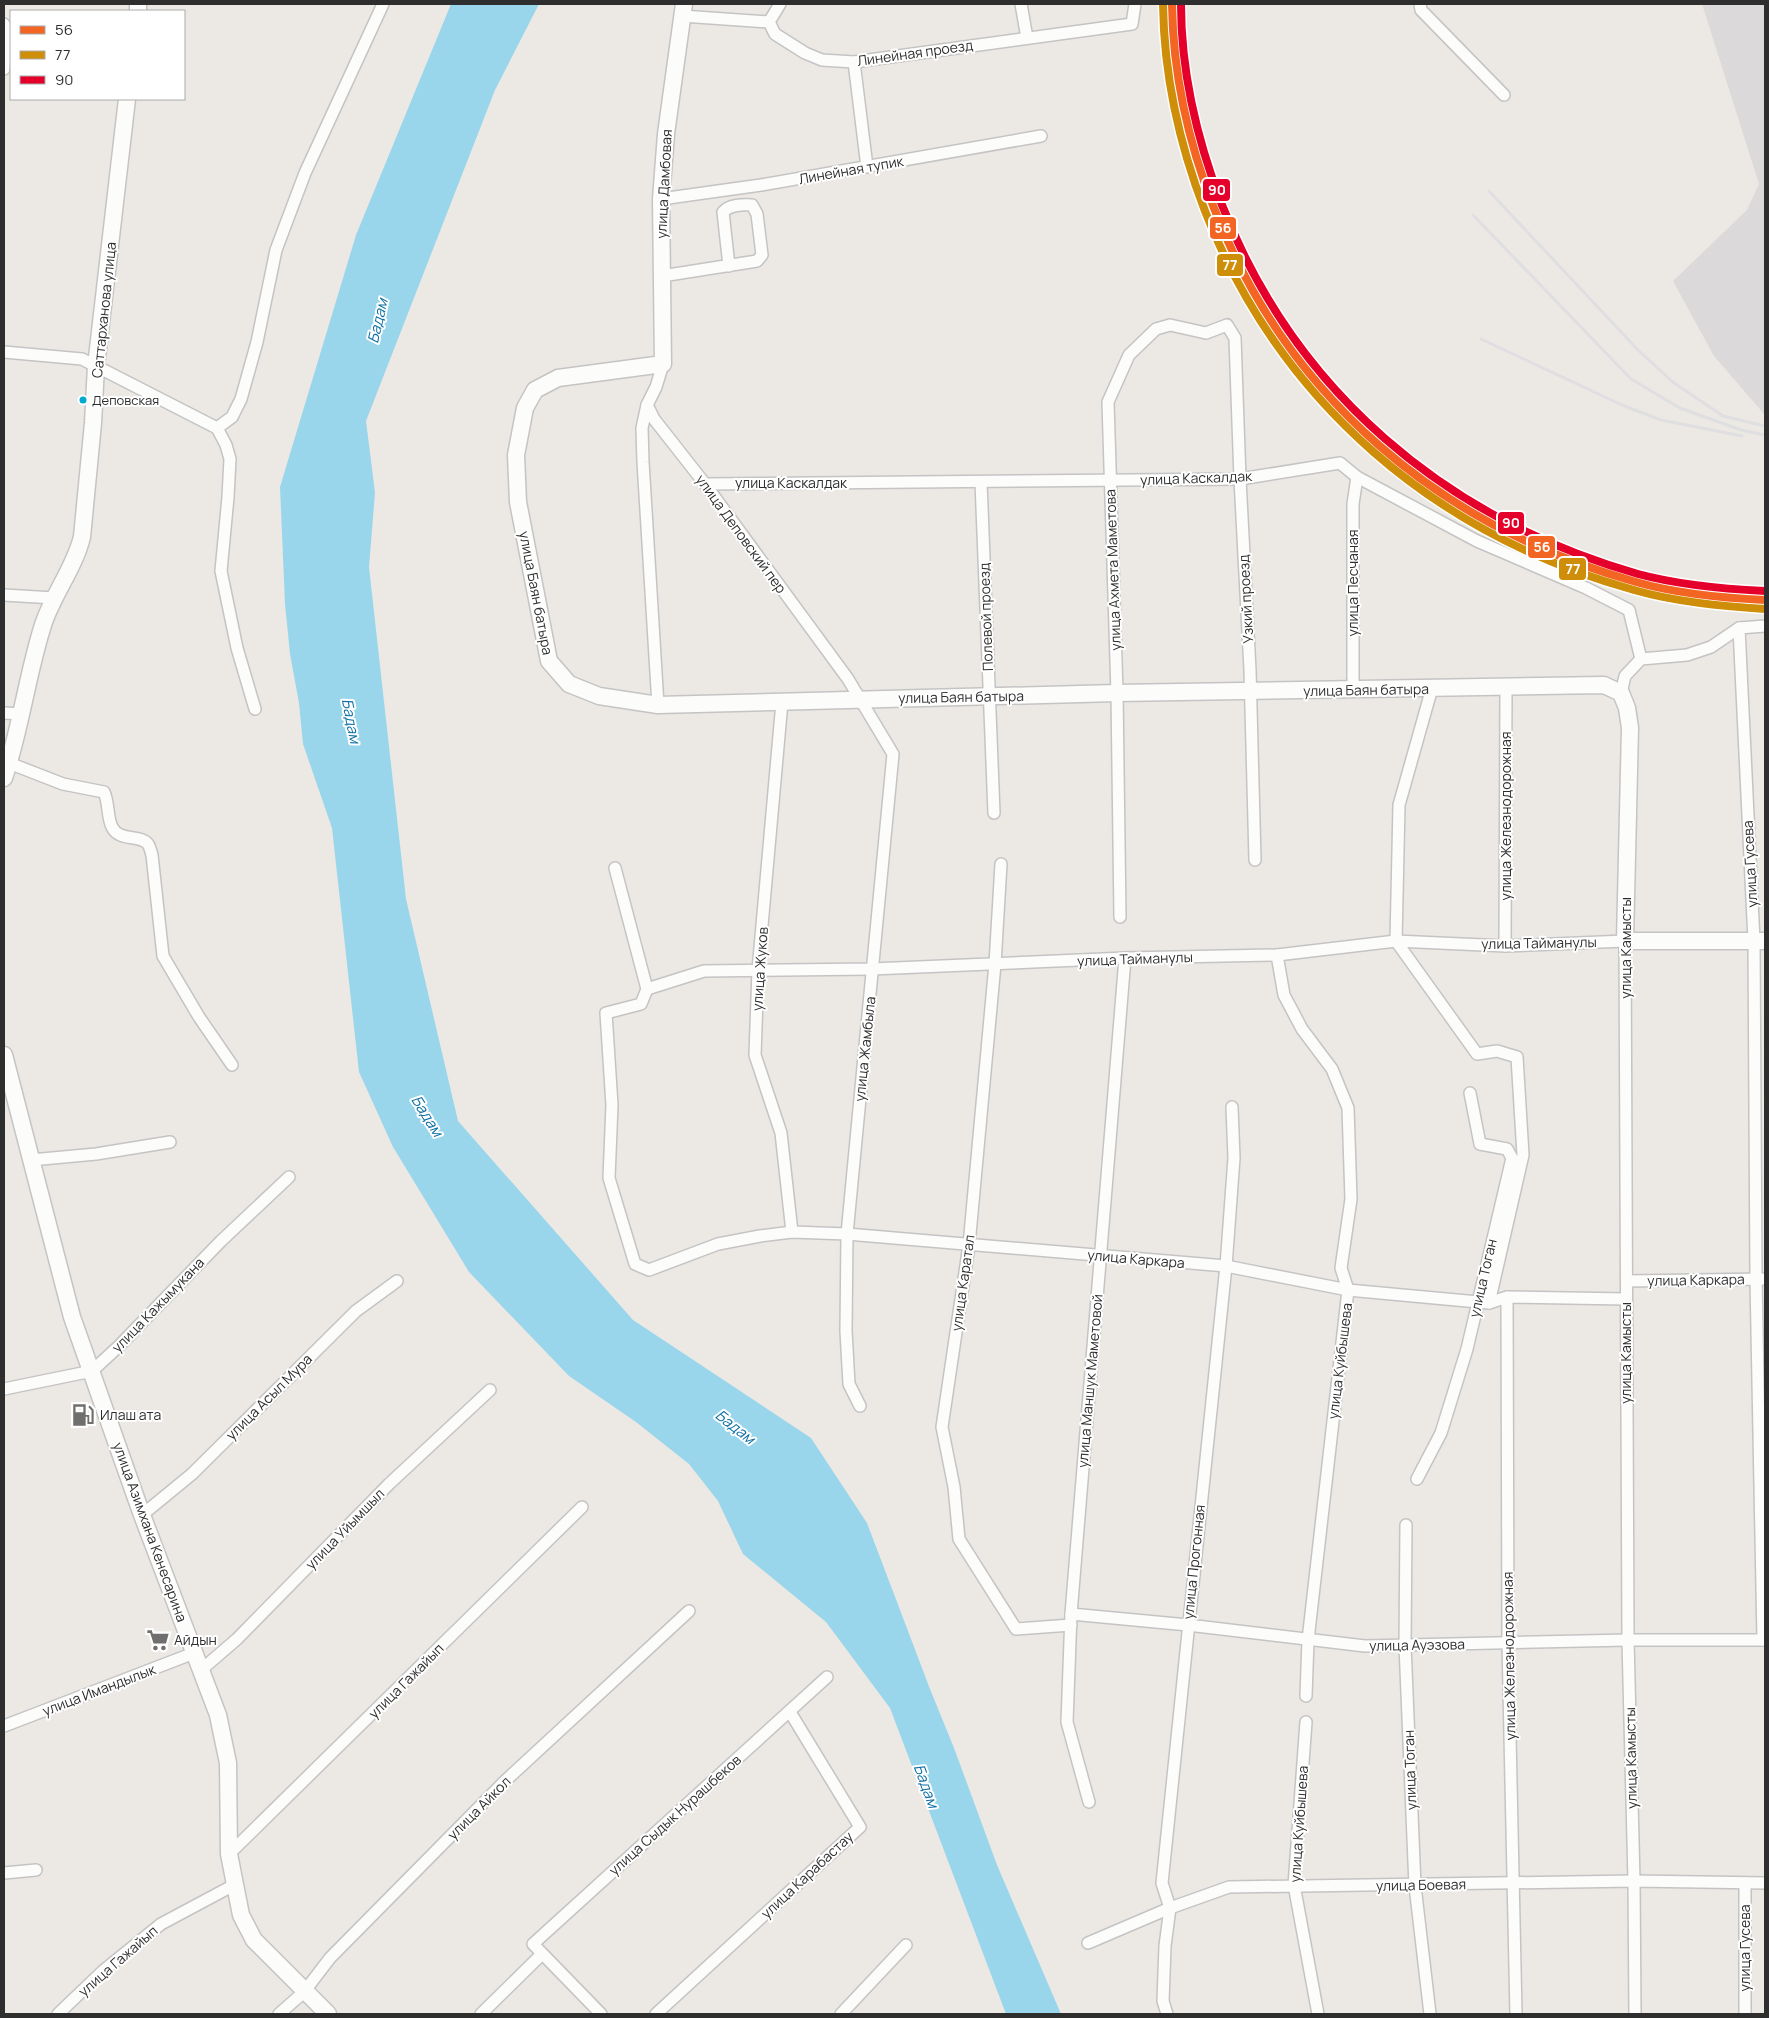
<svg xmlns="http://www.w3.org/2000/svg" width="1769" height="2018" viewBox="0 0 1769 2018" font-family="Manrope,sans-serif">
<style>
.industrial{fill:#dcd9db}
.water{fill:#99d6ec}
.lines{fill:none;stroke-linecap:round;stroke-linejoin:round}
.street-casing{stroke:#c5c4c5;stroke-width:14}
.secondary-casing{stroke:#c5c4c5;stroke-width:19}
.street{stroke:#fcfcfb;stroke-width:11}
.secondary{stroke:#fcfcfb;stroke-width:16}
.rail{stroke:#dfdfe1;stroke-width:3}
.rail-1-casing{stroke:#fff;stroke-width:11}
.rail-2-casing{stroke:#fff;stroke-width:11}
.rail-3-casing{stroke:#fff;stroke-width:11}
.rail-1{stroke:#f26522;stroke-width:8}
.rail-2{stroke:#cf8e09;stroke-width:8}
.rail-3{stroke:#e4002b;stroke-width:8}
.bus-dot{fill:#00a9ce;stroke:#fff;stroke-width:2}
.labels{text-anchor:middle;stroke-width:4;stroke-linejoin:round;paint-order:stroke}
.bus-label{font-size:13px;fill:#2e2e2e;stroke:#fff;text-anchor:start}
.street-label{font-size:14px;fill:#2e2e2e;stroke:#fff}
.poi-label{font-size:14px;fill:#2e2e2e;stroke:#fff;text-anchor:start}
.water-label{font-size:15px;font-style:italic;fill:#0d6fa3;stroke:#fff}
.line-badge{stroke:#fff;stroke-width:2}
.badge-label{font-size:14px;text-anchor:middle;font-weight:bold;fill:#fff}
</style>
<rect width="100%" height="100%" fill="#ece8e4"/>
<path class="industrial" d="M1702,4H1765V415L1714,356L1673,281L1747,210L1759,184Z"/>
<path class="water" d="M451,4H539L495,90L366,421L375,493L369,567L406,899L458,1121L633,1320L811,1438L867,1523L930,1689L954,1748L997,1865L1061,2014H1006L890,1708L826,1622L743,1554L718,1501L689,1464L636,1422L569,1376L469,1272L393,1147L359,1072L332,828L303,744L299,703L290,654L285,604L280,487L356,235Z"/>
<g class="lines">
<defs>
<g id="street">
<path d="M1021,4L1027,38"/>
<path d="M1420,4L1421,10L1504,95"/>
<path d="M682,16L769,22L775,34L805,53L822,60L854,62L1132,24L1135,4"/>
<path d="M769,22L780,4"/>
<path d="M4,24L7,29L4,69"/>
<path d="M854,62L867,167"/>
<path d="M661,199L761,185L1041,136"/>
<path d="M662,276L757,261L762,255L757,214L752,205C743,204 729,205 723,212L729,266"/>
<path d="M4,352L82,359L217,428L226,445L230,459L228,497L221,571L237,648L255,709"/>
<path d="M663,364L656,387L647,405L654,419L705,484L848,679L893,754L847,1234L846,1331L849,1384L860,1406"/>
<path d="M647,405L642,428L643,462L658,705"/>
<path d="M217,428L232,417L241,399L257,342L276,250L305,173L383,4"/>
<path d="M981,482L994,813"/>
<path d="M705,484L1240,479L1340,463L1357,477L1477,541L1586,588L1629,610L1641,659"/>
<path d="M4,595L54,598"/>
<path d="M1739,628L1754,941L1756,1279L1763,1640"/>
<path d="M1432,688L1399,805L1396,941L1477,1054L1497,1051L1517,1057L1523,1155L1489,1303"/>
<path d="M1353,690V504L1357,477"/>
<path d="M1621,693L1625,676L1641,659L1687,655L1711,647L1739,628L1765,626"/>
<path d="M782,702L758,970L755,1055L781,1133L792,1232"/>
<path d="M4,713L22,714"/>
<path d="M9,763L63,784L104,792C109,803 107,817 112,827C119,842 140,834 148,844C150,847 151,852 152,855L163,956L199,1017L232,1065"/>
<path d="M1001,864L995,964L969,1245L942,1427L954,1487L959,1539L1016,1629L1071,1625"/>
<path d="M615,868L647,989L641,1004L606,1013L612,1105L609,1178L635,1264L649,1270L718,1244L760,1236L792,1232L847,1234L1226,1266L1348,1290L1489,1303L1507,1297L1626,1299"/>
<path d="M1120,917L1117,693L1108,402L1129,355L1156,329L1170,325L1206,333L1227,325L1235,338L1240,479L1250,670L1255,860"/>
<path d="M1505,946L1506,686"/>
<path d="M1277,955L1284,995L1302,1029L1332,1069L1348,1108L1351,1199L1341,1268L1348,1290L1308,1640L1306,1696"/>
<path d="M647,989L704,971L872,969L1125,958L1277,955L1396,941L1505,946L1625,941L1628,1640L1634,1881L1635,2014"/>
<path d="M31,1160L96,1154L170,1142"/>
<path d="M1627,1281L1765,1279"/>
<path d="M1507,1297L1508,1643L1516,2014"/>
<path d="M4,1389L92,1371L118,1347L221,1241L289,1177"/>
<path d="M1417,1479L1441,1433L1467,1349L1512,1158L1507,1149L1480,1144L1470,1093"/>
<path d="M142,1515L192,1474L356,1311L397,1281"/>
<path d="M1406,1525L1405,1645L1415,1886L1430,2014"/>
<path d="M1071,1614L1188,1625L1365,1646L1628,1640H1765"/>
<path d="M201,1670L237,1639L389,1484L490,1390"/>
<path d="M1306,1722L1294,1885L1318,2014"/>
<path d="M4,1726L194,1653"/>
<path d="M1089,1802L1067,1722L1071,1614L1125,958"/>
<path d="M229,1854L582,1507"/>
<path d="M4,1873L36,1870"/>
<path d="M1088,1943L1170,1908L1229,1887L1634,1881L1765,1883"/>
<path d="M58,2014L103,1971L161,1924L234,1885"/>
<path d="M279,2014L304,1992L330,1958L504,1782L689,1611"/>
<path d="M481,2014L542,1954"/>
<path d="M601,2014L533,1944L827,1677"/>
<path d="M656,2014L860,1827L790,1712"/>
<path d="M841,2014L906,1945"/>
<path d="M1167,2014L1163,2001L1165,1946L1170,1908L1162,1883L1226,1266L1234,1158L1232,1107"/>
<path d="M1745,2014V1883"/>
</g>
<g id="secondary">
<path d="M684,4L666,134L661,199L663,364L558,378L535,390L525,408L516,455L518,502L549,661L569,684L599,696L658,705L1117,693L1604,685L1621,693L1627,708L1630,728L1625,941H1765"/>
<path d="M138,11V4"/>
<path d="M4,778C21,728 27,675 43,625C53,594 74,569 82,537L93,423L96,366L127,99"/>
<path d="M4,1055L72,1317L142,1515L218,1715L228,1763L229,1854L241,1915L254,1940L328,2014"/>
</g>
</defs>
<use href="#street" class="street-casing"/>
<use href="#secondary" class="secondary-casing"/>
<use href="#street" class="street"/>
<use href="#secondary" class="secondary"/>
<g class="rail">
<path d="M1489,191L1639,351L1674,383L1723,416L1765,426"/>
<path d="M1473,215L1631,379L1680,408L1741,430L1765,435"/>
<path d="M1481,339L1622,405L1661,420L1742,436"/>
</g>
<defs>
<path id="rail-1" d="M1172,4C1173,75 1188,142 1214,208C1287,398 1441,527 1636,582C1678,594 1722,598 1765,600"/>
<path id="rail-2" d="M1163,4C1164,76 1179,144 1205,211C1280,403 1436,535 1634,590C1676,602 1721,606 1765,609"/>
<path id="rail-3" d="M1181,4C1181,74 1197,140 1222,205C1295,392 1446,519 1638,574C1679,585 1723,589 1765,591"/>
</defs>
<use href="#rail-1" class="rail-1-casing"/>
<use href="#rail-2" class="rail-2-casing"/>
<use href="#rail-3" class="rail-3-casing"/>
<use href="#rail-1" class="rail-1"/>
<use href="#rail-2" class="rail-2"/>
<use href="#rail-3" class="rail-3"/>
</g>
<defs>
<symbol id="fuel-bare" viewBox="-9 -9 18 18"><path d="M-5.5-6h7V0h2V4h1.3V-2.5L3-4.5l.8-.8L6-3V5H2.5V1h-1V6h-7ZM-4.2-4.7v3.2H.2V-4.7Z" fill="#706f6e" stroke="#fff" stroke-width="2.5" paint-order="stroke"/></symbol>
<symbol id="supermarket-bare" viewBox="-9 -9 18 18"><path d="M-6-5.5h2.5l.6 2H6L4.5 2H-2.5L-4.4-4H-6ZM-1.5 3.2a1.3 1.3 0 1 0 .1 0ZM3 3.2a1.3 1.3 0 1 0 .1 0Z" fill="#706f6e" stroke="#fff" stroke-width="2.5" paint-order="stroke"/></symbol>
</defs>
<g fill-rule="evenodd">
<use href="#fuel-bare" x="67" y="1399" width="32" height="32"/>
<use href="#supermarket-bare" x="142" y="1624" width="32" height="32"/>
</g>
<circle class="bus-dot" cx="83" cy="400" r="4.5"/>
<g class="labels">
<g class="bus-label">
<text x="92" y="405">Деповская</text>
</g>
<g class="street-label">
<text transform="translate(915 53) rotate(-8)" y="5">Линейная проезд</text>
<text transform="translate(851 170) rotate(-10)" y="5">Линейная тупик</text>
<text transform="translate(664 184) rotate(-87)" y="5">улица Дамбовая</text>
<text transform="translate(104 310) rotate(-84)" y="5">Саттарханова улица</text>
<text transform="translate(1196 478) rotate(-2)" y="5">улица Каскалдак</text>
<text x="791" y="488">улица Каскалдак</text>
<text transform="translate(741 534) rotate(54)" y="5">улица Деповский пер</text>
<text transform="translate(1113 570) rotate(-92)" y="5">улица Ахмета Маметова</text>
<text transform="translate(1353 583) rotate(-90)" y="5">улица Песчаная</text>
<text transform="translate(536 593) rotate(79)" y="5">улица Баян батыра</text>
<text transform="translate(1246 599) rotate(-93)" y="5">Узкий проезд</text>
<text transform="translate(986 617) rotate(-92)" y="5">Полевой проезд</text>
<text transform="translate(1366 690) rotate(-1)" y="5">улица Баян батыра</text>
<text transform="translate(961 697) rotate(-1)" y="5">улица Баян батыра</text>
<text transform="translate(1506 816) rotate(-90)" y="5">улица Железнодорожная</text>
<text transform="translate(1750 864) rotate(-93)" y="5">улица Гусева</text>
<text transform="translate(1539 943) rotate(-1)" y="5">улица Тайманулы</text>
<text transform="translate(1626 948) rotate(-90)" y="5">улица Камысты</text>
<text transform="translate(1135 959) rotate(-2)" y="5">улица Тайманулы</text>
<text transform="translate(760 969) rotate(-86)" y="5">улица Жуков</text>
<text transform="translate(865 1049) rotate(-84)" y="5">улица Жамбыла</text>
<text transform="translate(1136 1259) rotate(5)" y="5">улица Каркара</text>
<text transform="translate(1483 1278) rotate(-77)" y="5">улица Тоган</text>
<text transform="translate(1696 1280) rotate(-1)" y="5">улица Каркара</text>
<text transform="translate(963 1283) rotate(-82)" y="5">улица Каратал</text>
<text transform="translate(158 1305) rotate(-46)" y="5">улица Кажымукана</text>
<text transform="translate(1626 1353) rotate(-90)" y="5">улица Камысты</text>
<text transform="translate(1340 1361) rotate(-83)" y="5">улица Куйбышева</text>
<text transform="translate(1090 1381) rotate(-85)" y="5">улица Маншук Маметовой</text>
<text transform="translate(269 1397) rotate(-45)" y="5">улица Асыл Мура</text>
<text transform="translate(345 1529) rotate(-46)" y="5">улица Уйымшыл</text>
<text transform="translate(150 1532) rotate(70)" y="5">улица Азимхана Кенесарина</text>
<text transform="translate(1194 1562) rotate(-84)" y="5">улица Прогонная</text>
<text transform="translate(1417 1645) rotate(-1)" y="5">улица Ауэзова</text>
<text transform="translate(1509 1656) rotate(-91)" y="5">улица Железнодорожная</text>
<text transform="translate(406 1681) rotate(-45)" y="5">улица Гажайып</text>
<text transform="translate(99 1690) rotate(-21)" y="5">улица Имандылык</text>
<text transform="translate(1631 1758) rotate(-91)" y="5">улица Камысты</text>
<text transform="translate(1410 1770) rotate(-92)" y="5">улица Тоган</text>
<text transform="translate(479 1808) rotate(-45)" y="5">улица Айкол</text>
<text transform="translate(675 1815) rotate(-42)" y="5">улица Сыдык Нурашбеков</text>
<text transform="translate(1299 1824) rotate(-86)" y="5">улица Куйбышева</text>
<text transform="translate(807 1875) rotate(-43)" y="5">улица Карабастау</text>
<text transform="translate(1421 1885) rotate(-1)" y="5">улица Боевая</text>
<text transform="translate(1745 1948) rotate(-90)" y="5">улица Гусева</text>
<text transform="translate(118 1961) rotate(-41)" y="5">улица Гажайып</text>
</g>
<g class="poi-label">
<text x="100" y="1420">Илаш ата</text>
<text x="174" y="1645">Айдын</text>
</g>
<g class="water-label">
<text transform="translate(378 321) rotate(-77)" y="5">Бадам</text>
<text transform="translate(351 721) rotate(79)" y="5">Бадам</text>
<text transform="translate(427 1116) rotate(58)" y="5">Бадам</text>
<text transform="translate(735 1427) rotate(38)" y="5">Бадам</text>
<text transform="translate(926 1786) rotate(70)" y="5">Бадам</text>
</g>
</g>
<g class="line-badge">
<rect x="1202" y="178" width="29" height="24" rx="5" fill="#e4002b"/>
<rect x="1209" y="216" width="28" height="24" rx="5" fill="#f26522"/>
<rect x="1216" y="253" width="28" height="24" rx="5" fill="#cf8e09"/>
<rect x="1497" y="511" width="28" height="24" rx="5" fill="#e4002b"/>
<rect x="1527" y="535" width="29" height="24" rx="5" fill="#f26522"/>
<rect x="1558" y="557" width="29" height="24" rx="5" fill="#cf8e09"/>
</g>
<g class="badge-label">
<text x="1217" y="195">90</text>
<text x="1223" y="233">56</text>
<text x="1230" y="270">77</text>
<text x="1511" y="528">90</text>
<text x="1542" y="552">56</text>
<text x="1573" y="574">77</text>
</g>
<rect width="1769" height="2018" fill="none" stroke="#2e2e2e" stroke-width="10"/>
<rect x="10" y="10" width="175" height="90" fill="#ffffff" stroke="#ababab"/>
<rect x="20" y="26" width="25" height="8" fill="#f26522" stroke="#ababab"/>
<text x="55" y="35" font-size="15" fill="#2e2e2e">56</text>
<rect x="20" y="51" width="25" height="8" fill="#cf8e09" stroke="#ababab"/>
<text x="55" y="60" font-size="15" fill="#2e2e2e">77</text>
<rect x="20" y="76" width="25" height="8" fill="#e4002b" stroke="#ababab"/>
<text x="55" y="85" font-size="15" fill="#2e2e2e">90</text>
</svg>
